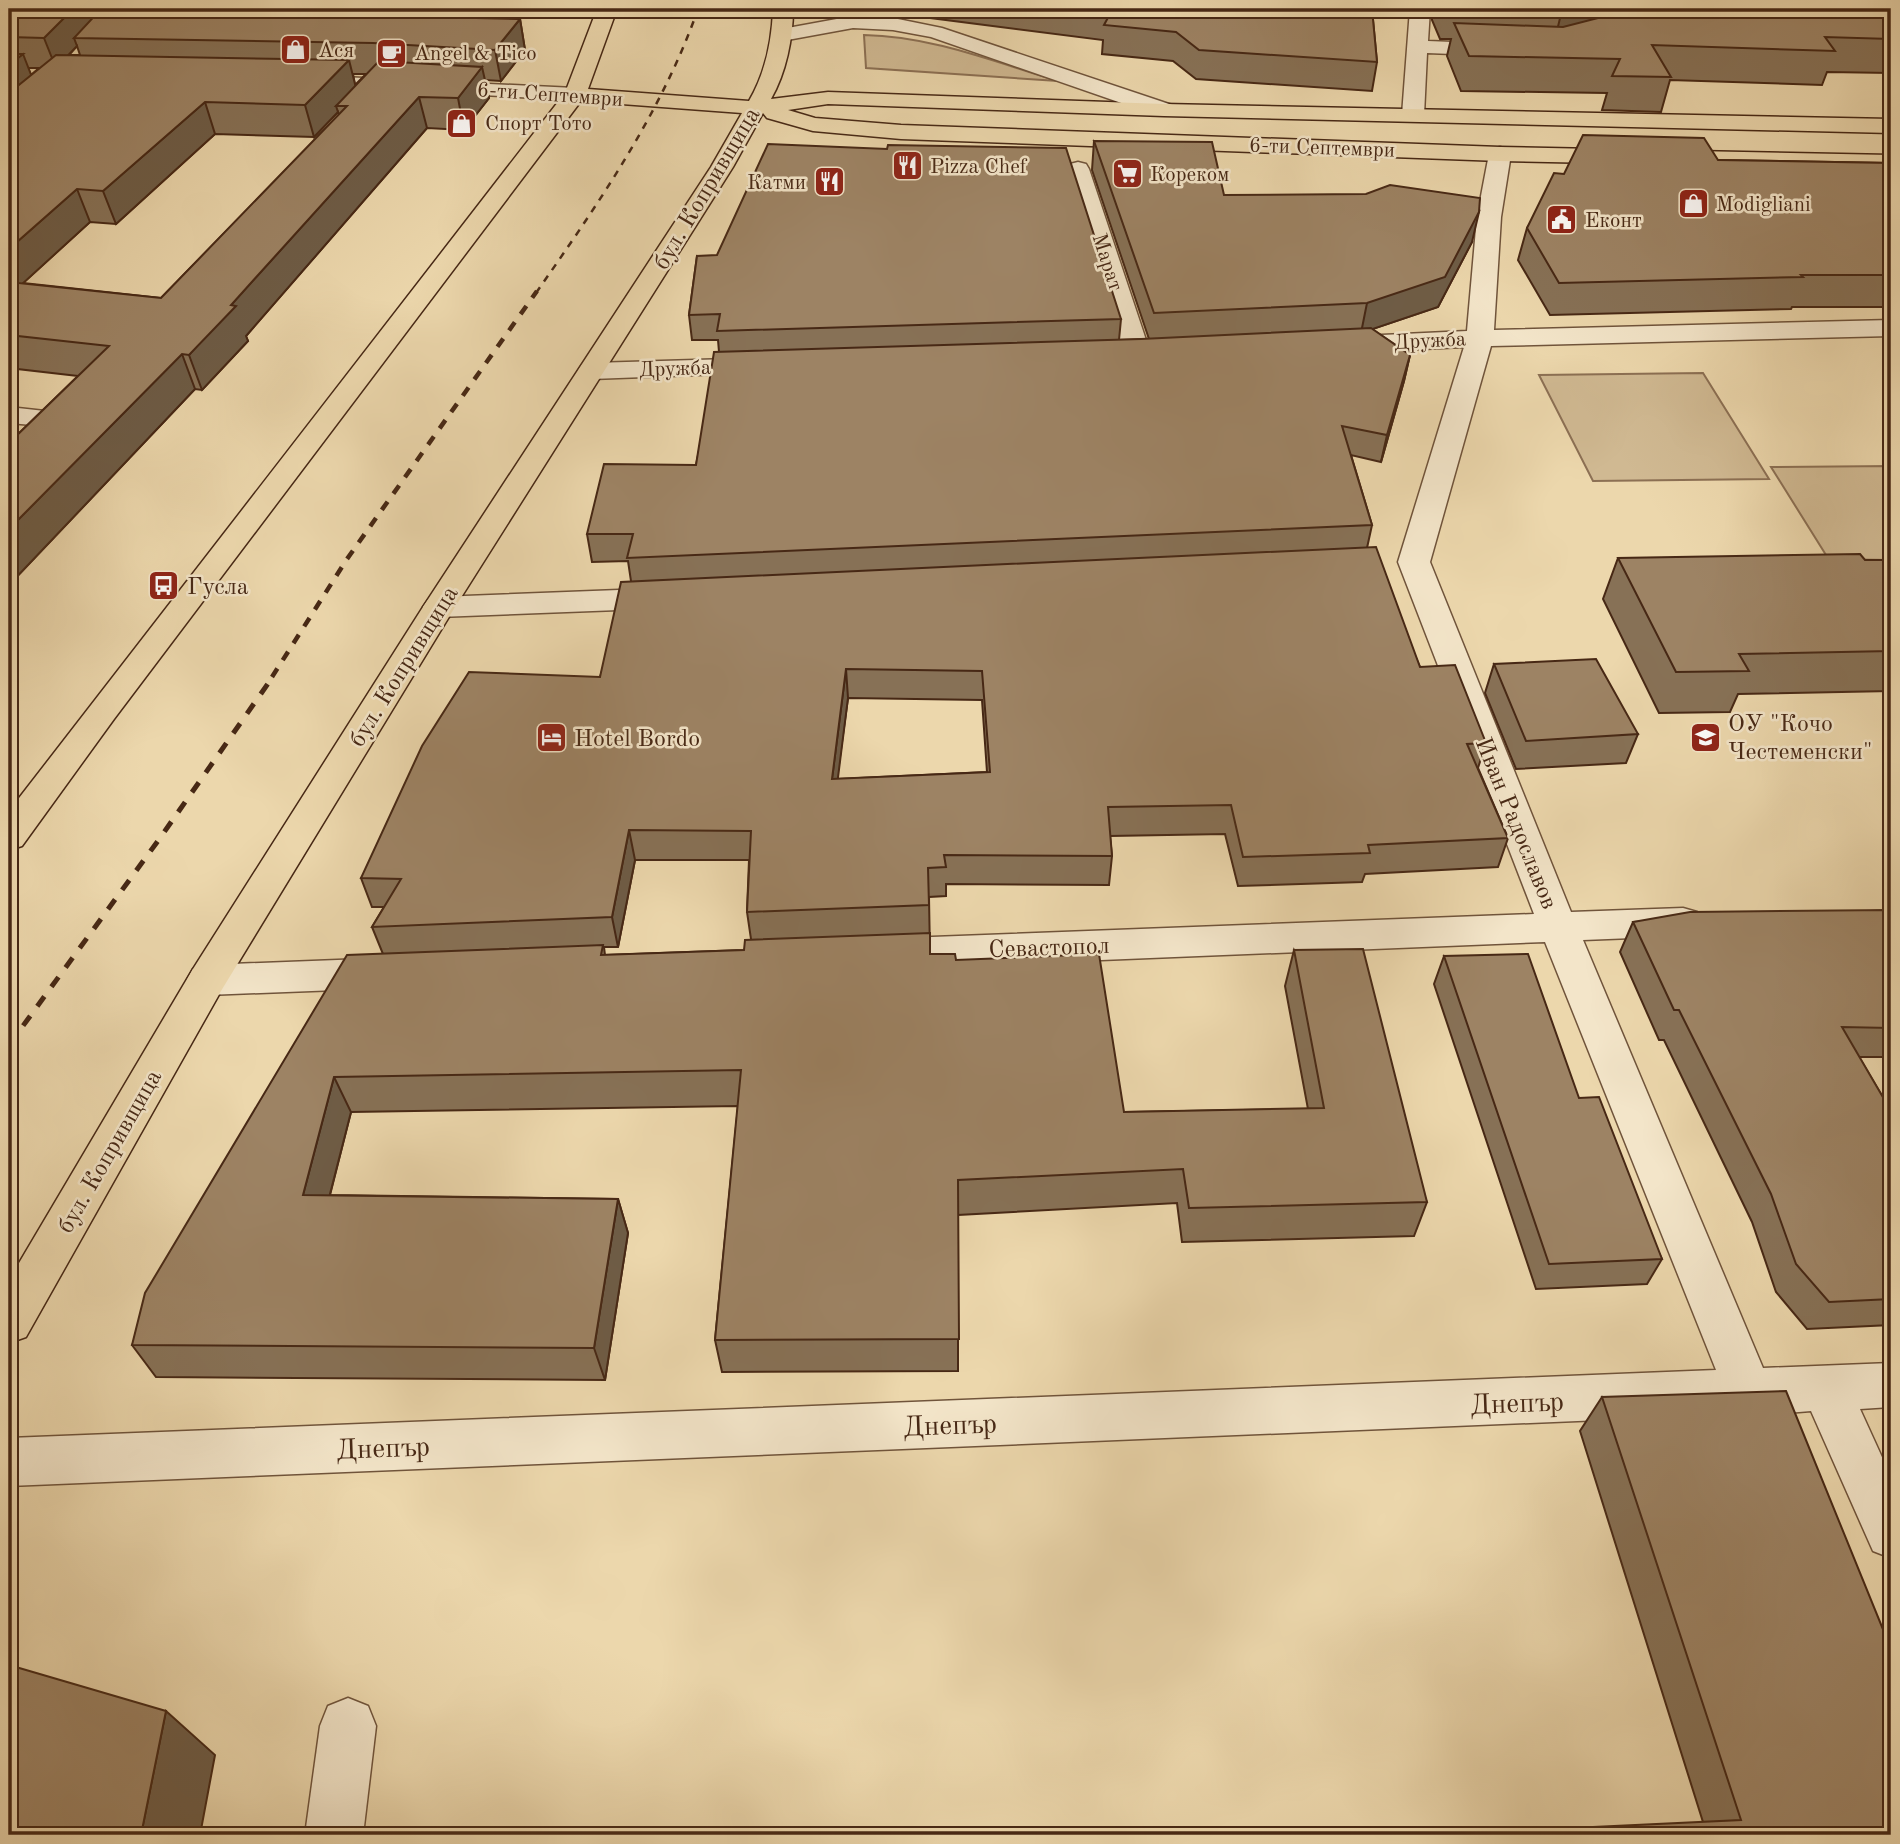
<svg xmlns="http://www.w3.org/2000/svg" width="1900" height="1844" viewBox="0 0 1900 1844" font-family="'Old Standard TT',serif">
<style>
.green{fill:#d0b992;stroke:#8c7054;stroke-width:2}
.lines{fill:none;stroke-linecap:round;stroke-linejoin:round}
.minor-casing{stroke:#70543b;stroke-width:3}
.major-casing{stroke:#472815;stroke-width:3}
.minor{fill:#f3e5c9;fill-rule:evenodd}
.major{fill:#ecd7ac;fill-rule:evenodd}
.rail-far2{stroke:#472815;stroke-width:2.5;stroke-dasharray:7 7;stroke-linecap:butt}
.rail-far1{stroke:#472815;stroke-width:4.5;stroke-dasharray:10 10;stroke-linecap:butt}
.rail{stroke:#472815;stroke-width:5;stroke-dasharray:12 12;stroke-linecap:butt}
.wall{fill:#877156;stroke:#472815;stroke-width:2;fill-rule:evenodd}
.shaded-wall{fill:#6e5c46;stroke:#472815;stroke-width:2}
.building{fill:#9d8364;stroke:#472815;stroke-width:2;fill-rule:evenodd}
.labels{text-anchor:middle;stroke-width:5;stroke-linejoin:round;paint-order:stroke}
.far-poi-label{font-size:21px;fill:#472815;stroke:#f3e5c9;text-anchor:start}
.far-street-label{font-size:21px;fill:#472815;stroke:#f3e5c9}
.street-label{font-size:24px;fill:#472815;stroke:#f3e5c9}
.poi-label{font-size:24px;fill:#472815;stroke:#f3e5c9;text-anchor:start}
.near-street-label{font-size:28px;fill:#472815;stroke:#f3e5c9}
</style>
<rect width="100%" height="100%" fill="#ecd7ac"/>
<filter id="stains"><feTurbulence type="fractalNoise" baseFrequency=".00286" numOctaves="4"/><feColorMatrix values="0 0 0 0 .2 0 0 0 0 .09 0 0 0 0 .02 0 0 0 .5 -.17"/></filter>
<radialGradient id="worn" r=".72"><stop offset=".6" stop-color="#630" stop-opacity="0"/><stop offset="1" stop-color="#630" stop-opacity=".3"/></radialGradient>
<g class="green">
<path d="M864,35C931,36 995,62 1058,81L866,68Z"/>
<path d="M1703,373L1769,479L1593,481L1539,375Z"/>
<path d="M1891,466V570L1836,571L1771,467Z"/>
</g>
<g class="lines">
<defs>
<g id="minor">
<path d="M1410,9H1430L1428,41L1503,44L1510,46L1513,50L1510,54L1503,56L1427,53L1424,115L1421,120H1405L1402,115Z"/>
<path d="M853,16L893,18L942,28L1172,105L1175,110L1172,115H1156L931,37L893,30L853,28L782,41L775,39L772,35L775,31L782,29Z"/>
<path d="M301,75L575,88L583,89L586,94L583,99L575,100L294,85L291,81L294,77Z"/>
<path d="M1500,147L1508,149L1511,154L1501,217L1494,330L1891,320V336L1491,346L1430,562L1571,912L1683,908L1697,912L1702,922L1697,932L1683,936L1583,940L1763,1368L1891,1363V1407L1860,1409L1891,1477V1558L1873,1551L1811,1411L1749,1416L1744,1414L9,1486V1438L1716,1370L1545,942L879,969L865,964L859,954L865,944L879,939L1534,914L1398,562L1464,347L1339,353L1330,351L1326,345L1330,339L1339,337L1467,331L1477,217L1489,154L1492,149Z"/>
<path d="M1078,162L1086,164L1089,169L1151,355L1147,361L1138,363L1129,361L1125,355L1067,169L1070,164Z"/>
<path d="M765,358L775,360L778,366L775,372L592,379L582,377L578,371L582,365L592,363Z"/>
<path d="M9,407L54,412L58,418L54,424L44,426L9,423Z"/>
<path d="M671,588L682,591L687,598L682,605L671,608L439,617L428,614L423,607L428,600L439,597Z"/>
<path d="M389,958L403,962L409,973L403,984L389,988L207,995L193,991L187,980L193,969L207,965Z"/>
<path d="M348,1698L368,1706L376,1726L363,1835H305L320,1726L328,1706Z"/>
</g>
<path id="major" d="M597,9H617L588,89L749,101C765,74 772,40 773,9H793C793,38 786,73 771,99L828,92L1164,104L1891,119V133L1164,116L828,104L788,110L815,118L901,125L1500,147L1891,155V169L1500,161L901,139L813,131L767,118L763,113L733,167L455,607L221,991L26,1337L9,1343V1280L193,969L423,607L711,167L742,113L581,101L114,719L22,846L9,850V811L565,93Z"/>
</defs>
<use href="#minor" class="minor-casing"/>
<use href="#major" class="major-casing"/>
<use href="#minor" class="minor"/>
<use href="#major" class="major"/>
<path class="rail-far2" d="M536,293C598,204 662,112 698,9"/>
<path class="rail-far1" d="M272,677L347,559L537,291"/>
<path class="rail" d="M9,1045L160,838L274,675"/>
</g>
<g class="wall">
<path d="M9,9L520,19L525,50L501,81L485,80L489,98L464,130L427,128L246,336L248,341L202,390L195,389L9,585V443L78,376L9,368ZM77,46L80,55H69ZM28,68H39L31,75ZM353,74H366L355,85ZM338,112L339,115L161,298L23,283L90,222L116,224L215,134L314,137Z"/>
<path d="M876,9H1372L1377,62L1372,91L1196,79L1173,61L1102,54L1103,40L876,11Z"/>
<path d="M1432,9H1891V73L1827,72L1822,85L1670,80L1661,112L1602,110L1607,93L1461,91L1447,56L1451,39H1440L1432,20Z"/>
<path d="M1094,141L1224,195L1472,242L1438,307L1372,329L1410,355L1404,381L1381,462L1351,455L1372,525L1367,548L1420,667L1486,743L1478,768L1508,838L1498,867L1365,874L1362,882L1238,886L1225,834L1110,836L1112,856L1109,885L946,884V896L929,897L930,954L956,960L1124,1112L1308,1109L1285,986L1294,950L1427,1202L1414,1236L1182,1242L1177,1203L958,1215V1371L722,1372L715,1340L738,1106L351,1112L330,1195L618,1199L628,1233L605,1380L156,1377L132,1345L383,954L372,927L384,907H372L361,878L600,677L631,581L628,561L592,562L587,534L696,465L719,352L718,340H692L689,315L697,256L1121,319L1119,340L1149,339L1092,170ZM848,698L982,700L987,772L837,779ZM635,860H749L747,912L751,939L744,950L605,955L604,947H618Z"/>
<path d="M1718,160L1891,163V307H1792L1791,309L1550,315L1518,260L1527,228L1564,174Z"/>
<path d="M1618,558L1891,560V691L1738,694L1730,712L1659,713L1603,599Z"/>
<path d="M1494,664L1638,734L1626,763L1516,769L1485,693Z"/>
<path d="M1891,910V1057H1859L1891,1111V1325L1807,1329L1776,1292L1752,1222L1664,1040H1659L1620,952L1633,922Z"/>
<path d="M1444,956L1579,1098L1662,1259L1647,1284L1536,1289L1434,984Z"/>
<path d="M1602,1397L1891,1835L1703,1822L1580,1431Z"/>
</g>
<g class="shaded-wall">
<path d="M73,9H113L74,38L77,46L56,68L44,38Z"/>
<path d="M438,9H445L450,31L432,17Z"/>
<path d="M1567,9H1650L1554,43L1562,10Z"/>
<path d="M520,19L525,50L501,81L495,50Z"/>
<path d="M23,54L35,85L9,106V65Z"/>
<path d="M349,60L357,92L336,106L338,112L314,137L305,105Z"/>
<path d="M482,67L489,98L464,130L458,98Z"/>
<path d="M419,97L427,128L246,336L248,341L202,390L189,355L231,305Z"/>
<path d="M205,102L215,134L116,224L103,191Z"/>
<path d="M77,189L90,222L9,296V249Z"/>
<path d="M1479,212L1472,242L1438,307L1361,333L1367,303Z"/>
<path d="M182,354L195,389L9,585V529Z"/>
<path d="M1410,355L1404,381L1381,462L1387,435Z"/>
<path d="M846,669L848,698L834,809L832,779Z"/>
<path d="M629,830L635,860L618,947L612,917Z"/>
<path d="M334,1077L351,1112L321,1229L303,1195Z"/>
<path d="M618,1199L628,1233L605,1380L594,1348Z"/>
<path d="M166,1711L215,1755L200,1835H141Z"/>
</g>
<g class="building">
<path d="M9,9H73L44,38L9,37Z"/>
<path d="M101,9H438L432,17L520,19L495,50L373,43L74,38Z"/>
<path d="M1084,9H1372L1377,62L1199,50L1176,32L1104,25L1111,12Z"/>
<path d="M1531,9H1567L1562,10Z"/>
<path d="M1633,9H1891V39L1825,37L1835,51L1652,45L1671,77L1612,76L1620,59L1469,56L1454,23L1563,27Z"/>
<path d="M9,54H23L9,65Z"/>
<path d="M56,55L349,60L305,105L205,102L103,191L77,189L9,249V93Z"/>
<path d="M379,61L482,67L458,98L419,97L231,305L236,306L189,355L182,354L9,529V443L109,346L9,335V282L161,298L347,106H336Z"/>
<path d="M1583,135L1704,138L1718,160L1891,163V275H1801L1803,277L1559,283L1527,228L1554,173L1564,174Z"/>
<path d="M1094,141L1212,142L1224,195L1366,194L1390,185L1480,198L1479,212L1445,277L1367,303L1154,313Z"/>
<path d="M768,144L887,149L888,145L1066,148L1121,319L717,331L720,314L689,315L697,256L717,255Z"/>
<path d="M1371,328L1410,355L1387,435L1342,426L1372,525L627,558L633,534H587L604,464L696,465L714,352L1141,339Z"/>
<path d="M1376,547L1420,667L1455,665L1486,743L1467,744L1508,838L1368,845L1370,853L1243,857L1231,805L1108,807L1112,856L944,855L946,867L928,868L929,905L747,912L751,831L629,830L612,917L372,927L401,879L361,878L422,746L469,672L600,677L621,582ZM846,669L982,671L990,772L832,779Z"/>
<path d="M1860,554L1865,560H1891V651L1739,654L1749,671L1676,672L1618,558Z"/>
<path d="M1596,659L1638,734L1526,741L1494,664Z"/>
<path d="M1891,910V1028L1842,1027L1891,1111V1299L1829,1302L1796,1264L1771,1194L1679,1010H1674L1633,922L1690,912Z"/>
<path d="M930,933V954H955L956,960L1099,954L1124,1112L1324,1108L1294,950L1363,949L1427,1202L1189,1208L1183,1169L958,1180L959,1339L715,1340L741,1070L334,1077L303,1195L618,1199L594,1348L132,1345L145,1293L347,955L603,945L601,955L744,950L745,940Z"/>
<path d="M1528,954L1579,1098L1599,1097L1662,1259L1549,1264L1444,956Z"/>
<path d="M1786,1391L1891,1649V1835H1421L1741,1820L1602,1397Z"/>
<path d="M9,1665L166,1711L141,1835H9Z"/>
</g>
<defs>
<symbol id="shop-square" viewBox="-11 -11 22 22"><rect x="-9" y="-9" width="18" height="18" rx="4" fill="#8f2418" stroke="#f3e5c9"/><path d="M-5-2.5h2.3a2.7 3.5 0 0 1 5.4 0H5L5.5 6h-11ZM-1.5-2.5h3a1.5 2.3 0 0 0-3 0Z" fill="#fff"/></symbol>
<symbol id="cafe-square" viewBox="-11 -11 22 22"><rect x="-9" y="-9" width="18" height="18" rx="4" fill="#8f2418" stroke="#f3e5c9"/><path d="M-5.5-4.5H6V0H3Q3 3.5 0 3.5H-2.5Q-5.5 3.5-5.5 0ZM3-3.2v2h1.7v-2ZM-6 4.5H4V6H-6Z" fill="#fff"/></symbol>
<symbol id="restaurant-square" viewBox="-11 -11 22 22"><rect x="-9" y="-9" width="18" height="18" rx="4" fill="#8f2418" stroke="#f3e5c9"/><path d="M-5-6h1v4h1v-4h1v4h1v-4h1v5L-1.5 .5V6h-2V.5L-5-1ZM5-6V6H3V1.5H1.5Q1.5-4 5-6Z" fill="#fff"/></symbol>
<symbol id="supermarket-square" viewBox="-11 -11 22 22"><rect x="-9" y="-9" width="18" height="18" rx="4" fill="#8f2418" stroke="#f3e5c9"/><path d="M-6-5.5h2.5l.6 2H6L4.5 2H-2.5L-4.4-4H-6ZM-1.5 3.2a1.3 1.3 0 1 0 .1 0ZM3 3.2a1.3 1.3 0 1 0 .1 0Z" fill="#fff"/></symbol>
<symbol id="civic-square" viewBox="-11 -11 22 22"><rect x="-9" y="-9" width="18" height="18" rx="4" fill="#8f2418" stroke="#f3e5c9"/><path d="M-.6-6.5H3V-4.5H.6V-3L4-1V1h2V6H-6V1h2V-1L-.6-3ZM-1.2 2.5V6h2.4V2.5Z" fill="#fff"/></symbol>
<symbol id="bus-square" viewBox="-11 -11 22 22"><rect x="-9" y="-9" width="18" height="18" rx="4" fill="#8f2418" stroke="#f3e5c9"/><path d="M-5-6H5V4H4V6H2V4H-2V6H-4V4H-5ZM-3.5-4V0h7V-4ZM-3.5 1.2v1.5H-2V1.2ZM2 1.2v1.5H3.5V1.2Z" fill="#fff"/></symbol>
<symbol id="school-square" viewBox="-11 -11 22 22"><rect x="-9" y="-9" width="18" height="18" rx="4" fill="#8f2418" stroke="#f3e5c9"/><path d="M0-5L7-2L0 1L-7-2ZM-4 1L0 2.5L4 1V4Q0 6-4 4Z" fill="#fff"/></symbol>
<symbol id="hotel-square" viewBox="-11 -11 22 22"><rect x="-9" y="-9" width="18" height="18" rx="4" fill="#8f2418" stroke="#f3e5c9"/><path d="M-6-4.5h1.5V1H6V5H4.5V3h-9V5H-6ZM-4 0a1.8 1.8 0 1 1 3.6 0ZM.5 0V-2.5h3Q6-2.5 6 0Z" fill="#fff"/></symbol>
</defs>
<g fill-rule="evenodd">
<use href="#shop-square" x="278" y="32" width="35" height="35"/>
<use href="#cafe-square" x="374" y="36" width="35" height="35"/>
<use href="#shop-square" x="444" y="106" width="35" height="35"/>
<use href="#restaurant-square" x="890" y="148" width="35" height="35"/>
<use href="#supermarket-square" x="1110" y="156" width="35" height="35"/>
<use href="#restaurant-square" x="812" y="164" width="35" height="35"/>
<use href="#shop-square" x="1676" y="186" width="35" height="35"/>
<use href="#civic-square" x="1544" y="202" width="35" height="35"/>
<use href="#bus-square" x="146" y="568" width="35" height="35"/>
<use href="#school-square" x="1688" y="720" width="35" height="35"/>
<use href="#hotel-square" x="534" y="720" width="35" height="35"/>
</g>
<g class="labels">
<g class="far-poi-label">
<text x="318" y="57">Ася</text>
<text x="414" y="60">Angel &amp; Tico</text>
<text x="485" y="130">Спорт Тото</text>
<text x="930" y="173">Pizza Chef</text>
<text x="1150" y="181">Кореком</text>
<text x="806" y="189" text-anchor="end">Катми</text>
<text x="1716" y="211">Modigliani</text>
<text x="1585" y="227">Еконт</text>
</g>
<g class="far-street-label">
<text transform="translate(550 94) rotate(4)" y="7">6-ти Септември</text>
<text transform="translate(1322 147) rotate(2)" y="7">6-ти Септември</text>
<text transform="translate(1108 262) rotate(72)" y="7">Марат</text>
<text transform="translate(1430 340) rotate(-3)" y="7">Дружба</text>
<text transform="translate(675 368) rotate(-2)" y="7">Дружба</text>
</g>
<g class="street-label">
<text transform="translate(706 188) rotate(-59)" y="8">бул. Копривщица</text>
<text transform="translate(403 666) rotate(-58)" y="8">бул. Копривщица</text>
<text transform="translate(1517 823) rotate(68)" y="8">Иван Радославов</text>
<text transform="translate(1049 947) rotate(-2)" y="8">Севастопол</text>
<text transform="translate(109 1151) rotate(-60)" y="8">бул. Копривщица</text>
</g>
<g class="poi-label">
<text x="187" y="594">Гусла</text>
<text x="1728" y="731">ОУ "Кочо<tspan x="1728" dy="28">Честеменски"</tspan></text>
<text x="574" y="746">Hotel Bordo</text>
</g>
<g class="near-street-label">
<text transform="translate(1517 1402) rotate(-2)" y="10">Днепър</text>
<text transform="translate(950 1424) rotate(-2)" y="10">Днепър</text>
<text transform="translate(383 1447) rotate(-2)" y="10">Днепър</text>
</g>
</g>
<rect width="1900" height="1844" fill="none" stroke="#ecd7ac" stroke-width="35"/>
<rect x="10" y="10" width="1879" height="1823" fill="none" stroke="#472815" stroke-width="3.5"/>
<rect x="18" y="18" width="1865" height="1809" fill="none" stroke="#472815" stroke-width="2"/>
<rect width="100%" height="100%" filter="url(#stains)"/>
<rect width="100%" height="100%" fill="url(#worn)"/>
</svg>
